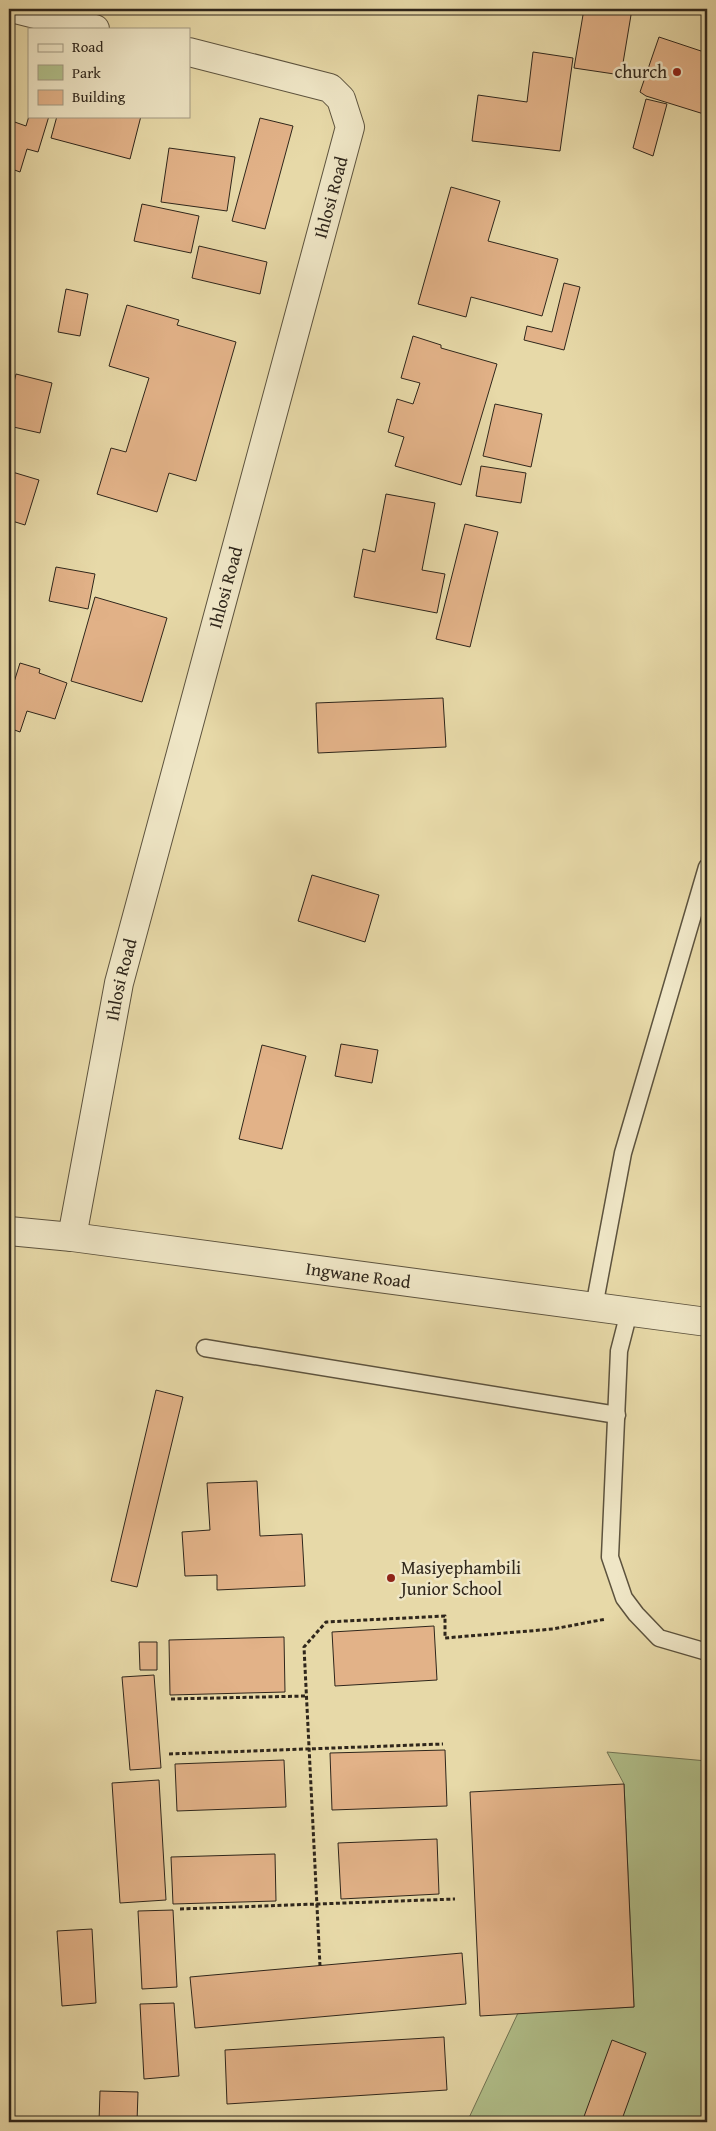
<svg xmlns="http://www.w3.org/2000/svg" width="716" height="2131" viewBox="0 0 716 2131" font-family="'Gentium Book Plus',serif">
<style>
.green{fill:#b1c08b;stroke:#707353}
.building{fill:#e2b288;stroke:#2f261b}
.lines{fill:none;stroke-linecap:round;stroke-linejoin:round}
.service-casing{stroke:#5d533e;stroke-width:19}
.minor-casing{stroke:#5d533e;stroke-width:30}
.path{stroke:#2f261b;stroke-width:3;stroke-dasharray:4 2.5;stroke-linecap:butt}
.service{stroke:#efe6c6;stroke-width:16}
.minor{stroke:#efe6c6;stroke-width:28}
.poi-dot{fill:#8f2418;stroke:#efe6c6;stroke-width:2}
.labels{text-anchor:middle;stroke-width:5;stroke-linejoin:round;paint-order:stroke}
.poi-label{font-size:18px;fill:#2f261b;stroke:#efe6c6;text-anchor:end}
.street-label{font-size:18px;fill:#2f261b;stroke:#efe6c6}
</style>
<rect width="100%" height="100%" fill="#e7d9a8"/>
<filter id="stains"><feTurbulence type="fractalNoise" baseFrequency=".004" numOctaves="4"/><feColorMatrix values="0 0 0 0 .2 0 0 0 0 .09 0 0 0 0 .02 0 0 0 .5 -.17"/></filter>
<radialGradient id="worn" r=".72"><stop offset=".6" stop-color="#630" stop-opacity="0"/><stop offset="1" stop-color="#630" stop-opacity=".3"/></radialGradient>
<path class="green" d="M607,1752L707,1761V2122H467L518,2013L634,2007L624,1784Z"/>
<g class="building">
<path d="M584,9H632L621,75L574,68Z"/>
<path d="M659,37L707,53V115L646,96L640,92Z"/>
<path d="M533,52L573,58L560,151L472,141L478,95L527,102Z"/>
<path d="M646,99L667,104L653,156L633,148Z"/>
<path d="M29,116H49L38,152L27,149L20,172L9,168V120L26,126Z"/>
<path d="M57,116H141L130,159L51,138Z"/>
<path d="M260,118L293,126L265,229L232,221Z"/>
<path d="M169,148L235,157L227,211L161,202Z"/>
<path d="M451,187L500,201L488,241L558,259L542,316L471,297L466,317L418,304Z"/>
<path d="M142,204L199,216L191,253L134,241Z"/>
<path d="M199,246L267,262L260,294L192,278Z"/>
<path d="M564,283L580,287L564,350L524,340L527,326L552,332Z"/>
<path d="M66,289L88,294L80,336L58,332Z"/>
<path d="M127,305L179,320L177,325L236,342L196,481L169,473L157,512L97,494L111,448L126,452L149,378L109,366Z"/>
<path d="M413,336L441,345V348L497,364L461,485L395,466L404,437L388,432L397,399L413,404L420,383L401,378Z"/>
<path d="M16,374L52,383L40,433L9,426V402Z"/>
<path d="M495,404L542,414L531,467L483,456Z"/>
<path d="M481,466L526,473L521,503L476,496Z"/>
<path d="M9,471L39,480L25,525L9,520Z"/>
<path d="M386,494L435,503L422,570L445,574L437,613L354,597L363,549L375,552Z"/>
<path d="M465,524L498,532L470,647L436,639Z"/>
<path d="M56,567L95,574L88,609L49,601Z"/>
<path d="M95,597L167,618L142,702L71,681Z"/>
<path d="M20,663L40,669L39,673L67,683L55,719L27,711L20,732L9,728V698Z"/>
<path d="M443,698L446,747L318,753L316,703Z"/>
<path d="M312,875L379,895L365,942L298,921Z"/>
<path d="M341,1044L378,1050L372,1083L335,1076Z"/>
<path d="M262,1045L306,1056L282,1149L239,1139Z"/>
<path d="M156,1390L183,1397L137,1587L111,1581Z"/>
<path d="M257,1481L260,1536L302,1534L305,1586L217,1590V1575L185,1576L182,1532L210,1530L207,1483Z"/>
<path d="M434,1626L437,1680L335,1686L332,1632Z"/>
<path d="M284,1637L285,1692L170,1695L169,1640Z"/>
<path d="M139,1642H157V1670H140Z"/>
<path d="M154,1675L161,1768L130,1770L122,1677Z"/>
<path d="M445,1750L447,1806L332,1810L330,1753Z"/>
<path d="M284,1760L286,1807L177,1811L175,1764Z"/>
<path d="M159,1780L166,1900L120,1903L112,1783Z"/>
<path d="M624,1784L634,2007L480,2016L470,1792Z"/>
<path d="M437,1839L439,1894L341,1899L338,1843Z"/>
<path d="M275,1854L276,1901L173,1904L171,1857Z"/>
<path d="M173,1910L177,1987L142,1989L138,1911Z"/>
<path d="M92,1929L96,2003L62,2006L57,1931Z"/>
<path d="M462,1953L466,2004L195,2028L190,1977Z"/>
<path d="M174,2003L179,2076L144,2079L140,2004Z"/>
<path d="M444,2037L447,2090L227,2104L225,2050Z"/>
<path d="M612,2040L646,2053L621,2122H582Z"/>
<path d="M100,2091L138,2092L137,2122H99Z"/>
</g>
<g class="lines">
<defs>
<g id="service">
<path d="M594,1307L623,1153L707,867"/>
<path d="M629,1312L619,1351L610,1557L624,1598L636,1614L659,1638L707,1652"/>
<path d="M205,1348L617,1415"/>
</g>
<g id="minor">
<path d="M15,9L95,29"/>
<path id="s1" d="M9,1231L72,1237L707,1322"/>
<path id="s2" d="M72,1237L119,983L350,127L341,99L330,88L189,52"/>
</g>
</defs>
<use href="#service" class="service-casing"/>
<use href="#minor" class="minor-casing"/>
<g class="path">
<path d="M171,1699L306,1696"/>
<path d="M169,1754L443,1744"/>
<path d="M180,1909L455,1899"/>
<path d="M320,1966L304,1647L326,1622L445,1616V1638L553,1629L606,1619"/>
</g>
<use href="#service" class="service"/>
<use href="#minor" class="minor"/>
</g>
<g class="poi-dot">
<circle cx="677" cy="72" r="5"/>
<circle cx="391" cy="1578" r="5"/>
</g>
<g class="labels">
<g class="poi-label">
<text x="667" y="78">church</text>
<text x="401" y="1574" text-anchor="start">Masiyephambili<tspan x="401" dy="21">Junior School</tspan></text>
</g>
<g class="street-label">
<text dy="6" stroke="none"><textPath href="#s2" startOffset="1072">Ihlosi Road</textPath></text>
<text dy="6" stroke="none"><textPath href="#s2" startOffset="668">Ihlosi Road</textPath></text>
<text dy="6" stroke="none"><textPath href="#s2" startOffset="262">Ihlosi Road</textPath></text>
<text dy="6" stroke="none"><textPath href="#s1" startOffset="352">Ingwane Road</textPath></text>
</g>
</g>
<rect width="716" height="2131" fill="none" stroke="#e7d9a8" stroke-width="30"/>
<rect x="10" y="10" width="696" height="2111" fill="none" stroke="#2f261b" stroke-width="2.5"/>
<rect x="15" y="15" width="686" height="2101" fill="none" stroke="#2f261b"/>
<rect x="28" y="28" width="162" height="90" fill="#efe6c6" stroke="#a29982"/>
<rect x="38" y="44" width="25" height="8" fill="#efe6c6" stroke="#a29982"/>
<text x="72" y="52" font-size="15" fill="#2f261b">Road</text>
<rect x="38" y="65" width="25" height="15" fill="#b1c08b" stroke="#a29982"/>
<text x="72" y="78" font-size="15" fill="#2f261b">Park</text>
<rect x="38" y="90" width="25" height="15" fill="#e2b288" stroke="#a29982"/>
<text x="72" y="102" font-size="15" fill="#2f261b">Building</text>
<rect width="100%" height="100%" filter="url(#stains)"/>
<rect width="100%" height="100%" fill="url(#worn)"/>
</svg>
